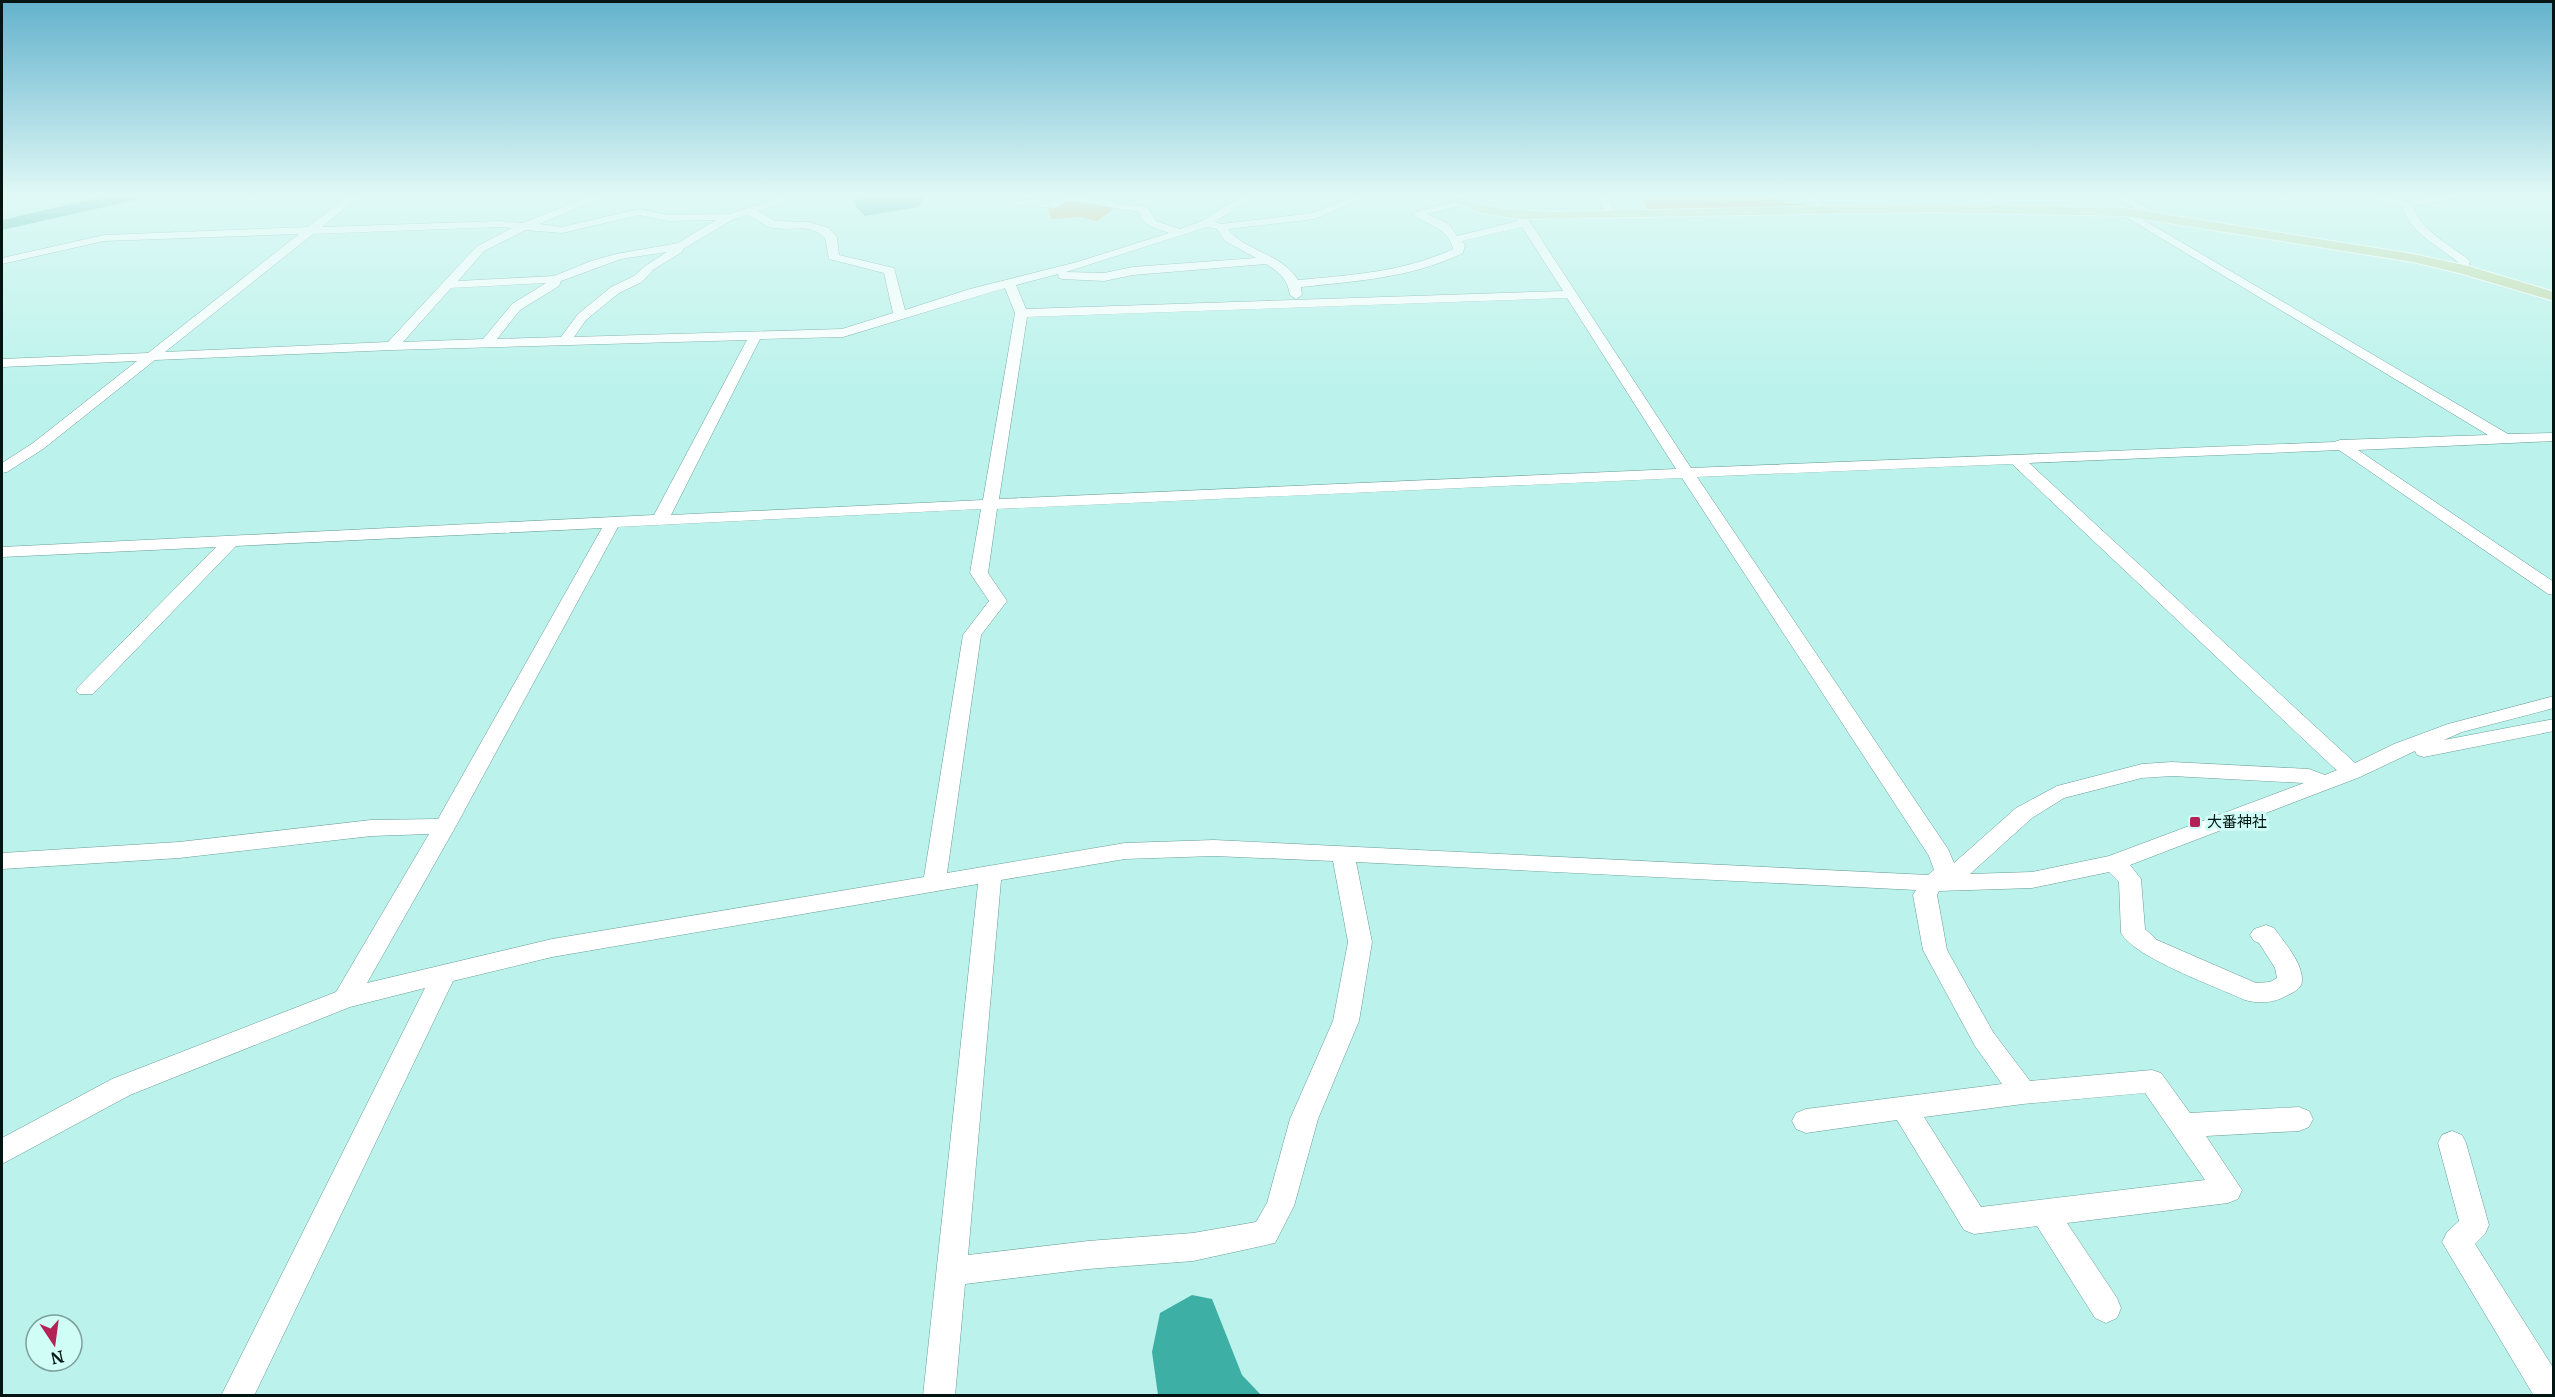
<svg xmlns="http://www.w3.org/2000/svg" width="2555" height="1397" viewBox="0 0 2555 1397" font-family="Merriweather,'Noto Sans JP',serif">
<style>
.forest{fill:#e69e4f}
.water{fill:#3dafa4}
.lines{fill:none;stroke-linecap:round;stroke-linejoin:round}
.river{fill:#3dafa4;fill-rule:evenodd}
.minor-casing{stroke:#689d97;stroke-width:1}
.major-casing{stroke:#fff;stroke-width:2}
.minor{fill:#fff;fill-rule:evenodd}
.major{fill:#c5d9a7;fill-rule:evenodd}
.poi-dot{fill:#b32355;stroke:#d1fdf7;stroke-width:2}
.labels{text-anchor:middle;stroke-width:6;stroke-linejoin:round;paint-order:stroke}
.poi-label{font-size:15px;fill:#021513;stroke:#d1fdf7;text-anchor:start}
</style>
<rect width="100%" height="100%" fill="#bbf2eb"/>
<g class="forest">
<path d="M1640,194L1768,196L1789,204H1805L1809,209L1648,210Z"/>
<path d="M1065,200L1116,207L1097,221L1080,217L1051,219L1048,208Z"/>
</g>
<g class="water">
<path d="M879,194H919L924,196L919,207L865,216L857,208L854,199Z"/>
<path d="M1192,1295L1212,1299L1242,1375L1261,1395H1158L1152,1352L1160,1313Z"/>
</g>
<g class="lines">
<path class="river" d="M115,194H146L144,198L2,230V220Z"/>
<defs>
<g id="minor">
<path d="M350,194H362L322,227L500,221L523,223L595,194H610L539,224L562,227L639,209L668,215L729,214L766,202L778,194H790L774,206L758,211L775,221L809,222L829,228L837,237L839,255L894,268L905,310L970,289L1077,262L1169,233C1156,228 1144,227 1139,212L1068,200L1055,208L1016,205L1015,203C1024,196 1038,202 1050,202C1057,201 1061,195 1068,194L1144,207L1148,208L1156,221L1180,229L1202,221L1245,194H1257L1215,222L1221,224L1313,213L1359,194H1373L1315,219L1228,229C1242,250 1282,253 1298,280C1351,275 1404,272 1453,249C1449,227 1426,226 1412,213L1464,199L1468,200V204L1427,214L1449,224L1457,236L1518,221L1515,215L1516,213H1524L1691,468L2334,442L2340,440L2488,435L2121,214V210L2125,209L2508,434L2554,433V441L2358,450L2554,582V595L2548,594L2339,450L2029,463L2355,763L2394,744L2448,724L2554,696V708L2462,732L2444,740L2554,719V731L2424,757L2417,755L2415,751L2360,777L2130,865L2141,879L2145,929L2157,940L2256,983L2270,982L2277,978L2275,968L2259,943L2254,941L2250,935L2254,929L2266,925L2274,928C2284,942 2303,963 2302,981C2302,989 2292,993 2286,996C2274,1003 2258,1004 2245,1000C2217,987 2135,958 2121,933L2119,882L2109,872L2032,888L1939,891L1937,895L1947,950L1993,1032L2030,1081L2152,1070L2161,1073L2190,1113L2299,1107L2309,1111L2313,1119L2309,1127L2299,1131L2206,1136L2242,1190L2238,1199L2228,1203L2067,1223L2117,1298L2121,1308L2117,1318L2106,1323L2095,1318L2037,1226L1974,1234L1964,1230L1897,1120L1806,1133L1796,1129L1792,1121L1796,1113L1806,1109L2002,1084L1975,1046L1923,950L1913,895L1916,890L1356,862L1372,942L1359,1021L1318,1119L1294,1206L1275,1243L1193,1261L1088,1269L965,1284L955,1396H923L978,884L552,957L453,981L254,1396H221L425,988L350,1007L130,1095L2,1164V1138L112,1079L336,992L429,834L371,836L179,858L2,869V853L179,842L371,820L438,819L602,528L236,546L93,694H79L76,690L79,686L216,547L2,557V547L654,515L747,340L392,350L155,360L43,449L7,472L2,473V463L33,443L137,361L2,367V359L148,353L299,234L104,241L2,264V258L104,235L308,227ZM639,215L668,221L716,220L678,243L616,254L591,261L554,276L458,281L484,251L526,230L562,233ZM748,215C757,220 764,226 774,228C792,231 811,223 825,238L829,259L884,273L893,313L842,329L574,337L586,320L619,293L642,282L653,270L682,252L683,249L734,219ZM500,227L512,228L476,247L388,342L165,352L313,234ZM1207,227L1217,229L1225,241L1256,258L1133,267L1104,273L1066,272ZM1522,227L1563,291L1026,309L1016,285L1058,274L1059,278L1063,279L1104,281L1133,275L1266,264C1280,273 1287,278 1290,295L1296,299L1302,295L1301,287C1357,281 1411,278 1463,253L1465,245L1462,241ZM667,252L645,266L634,276L611,287L578,314L561,337L497,339L520,310L559,286L561,281L621,259ZM546,283L512,304L483,339L403,342L451,288ZM1005,288L1015,313L983,500L671,515L760,339L843,337ZM1567,298L1676,469L999,499L1027,317ZM2012,464L2333,767L2337,770L2325,775L2309,769L2172,762L2142,764L2057,786L2016,808L1954,863L1948,849L1697,477ZM1682,478L1929,856L1934,870L1928,875L1214,840L1125,843L947,873L981,635L1007,601L988,573L997,509ZM981,509L970,573L989,601L963,635L924,877L552,939L367,983L456,826L618,527ZM2172,776L2304,783L2109,856L2032,872L1970,874L2032,818L2064,798L2142,778ZM1214,856L1333,861L1348,942L1333,1021L1290,1119L1267,1203L1256,1222L1193,1233L1088,1241L968,1255L1001,880L1125,859ZM2145,1093L2205,1180L1981,1207L1924,1117L2023,1104Z"/>
<path d="M1259,194H1331L1326,197H1264Z"/>
<path d="M1596,194H1606L1616,215L1615,217H1607Z"/>
<path d="M1800,194C1822,194 1816,198 1828,211L1823,214C1816,213 1814,209 1813,203Z"/>
<path d="M1980,194H1992L2010,209L2009,211H2001Z"/>
<path d="M2110,194H2123L2150,210L2149,212H2141Z"/>
<path d="M2359,194H2378L2407,201L2436,194H2467L2462,197L2413,206C2419,229 2450,245 2468,259L2470,261L2467,271H2459L2458,262C2439,247 2408,231 2402,206Z"/>
<path d="M2452,1131L2462,1135L2466,1143L2489,1225L2485,1234L2475,1244L2554,1369V1396H2534L2442,1242L2447,1232L2459,1221L2438,1143L2442,1135Z"/>
</g>
<path id="major" d="M1434,194C1459,194 1466,201 1489,206C1510,211 1533,211 1555,212L1930,204L2125,208L2413,254L2468,266L2554,292V301L2459,273L2413,262L2125,216L1930,212L1520,219L1481,213Z"/>
</defs>
<use href="#minor" class="minor-casing"/>
<use href="#major" class="major-casing"/>
<use href="#minor" class="minor"/>
<use href="#major" class="major"/>
</g>
<linearGradient id="sky" x2="0" y2="1"><stop stop-color="#63b2cd"/><stop offset="0.5" stop-color="#e0f9f6"/><stop offset="1" stop-color="#e0f9f6" stop-opacity="0"/></linearGradient>
<rect width="2555" height="390" fill="url(#sky)"/>
<rect class="poi-dot" x="2189" y="816" width="12" height="12" rx="3"/>
<g class="labels">
<g class="poi-label">
<text x="2207" y="827">大番神社</text>
</g>
</g>
<rect width="2555" height="1397" fill="none" stroke="#021513" stroke-width="6"/>
<g transform="translate(54 1343) rotate(167)"><circle r="28" fill="#d1fdf7" stroke="#7ea09c" stroke-width="1.5"/>
<path d="M0-4.5L10 22L0 15L-10 22Z" fill="#b32355"/>
<text y="-9" font-size="16" font-weight="bold" text-anchor="middle" fill="#021513">N</text>
</g>
</svg>
